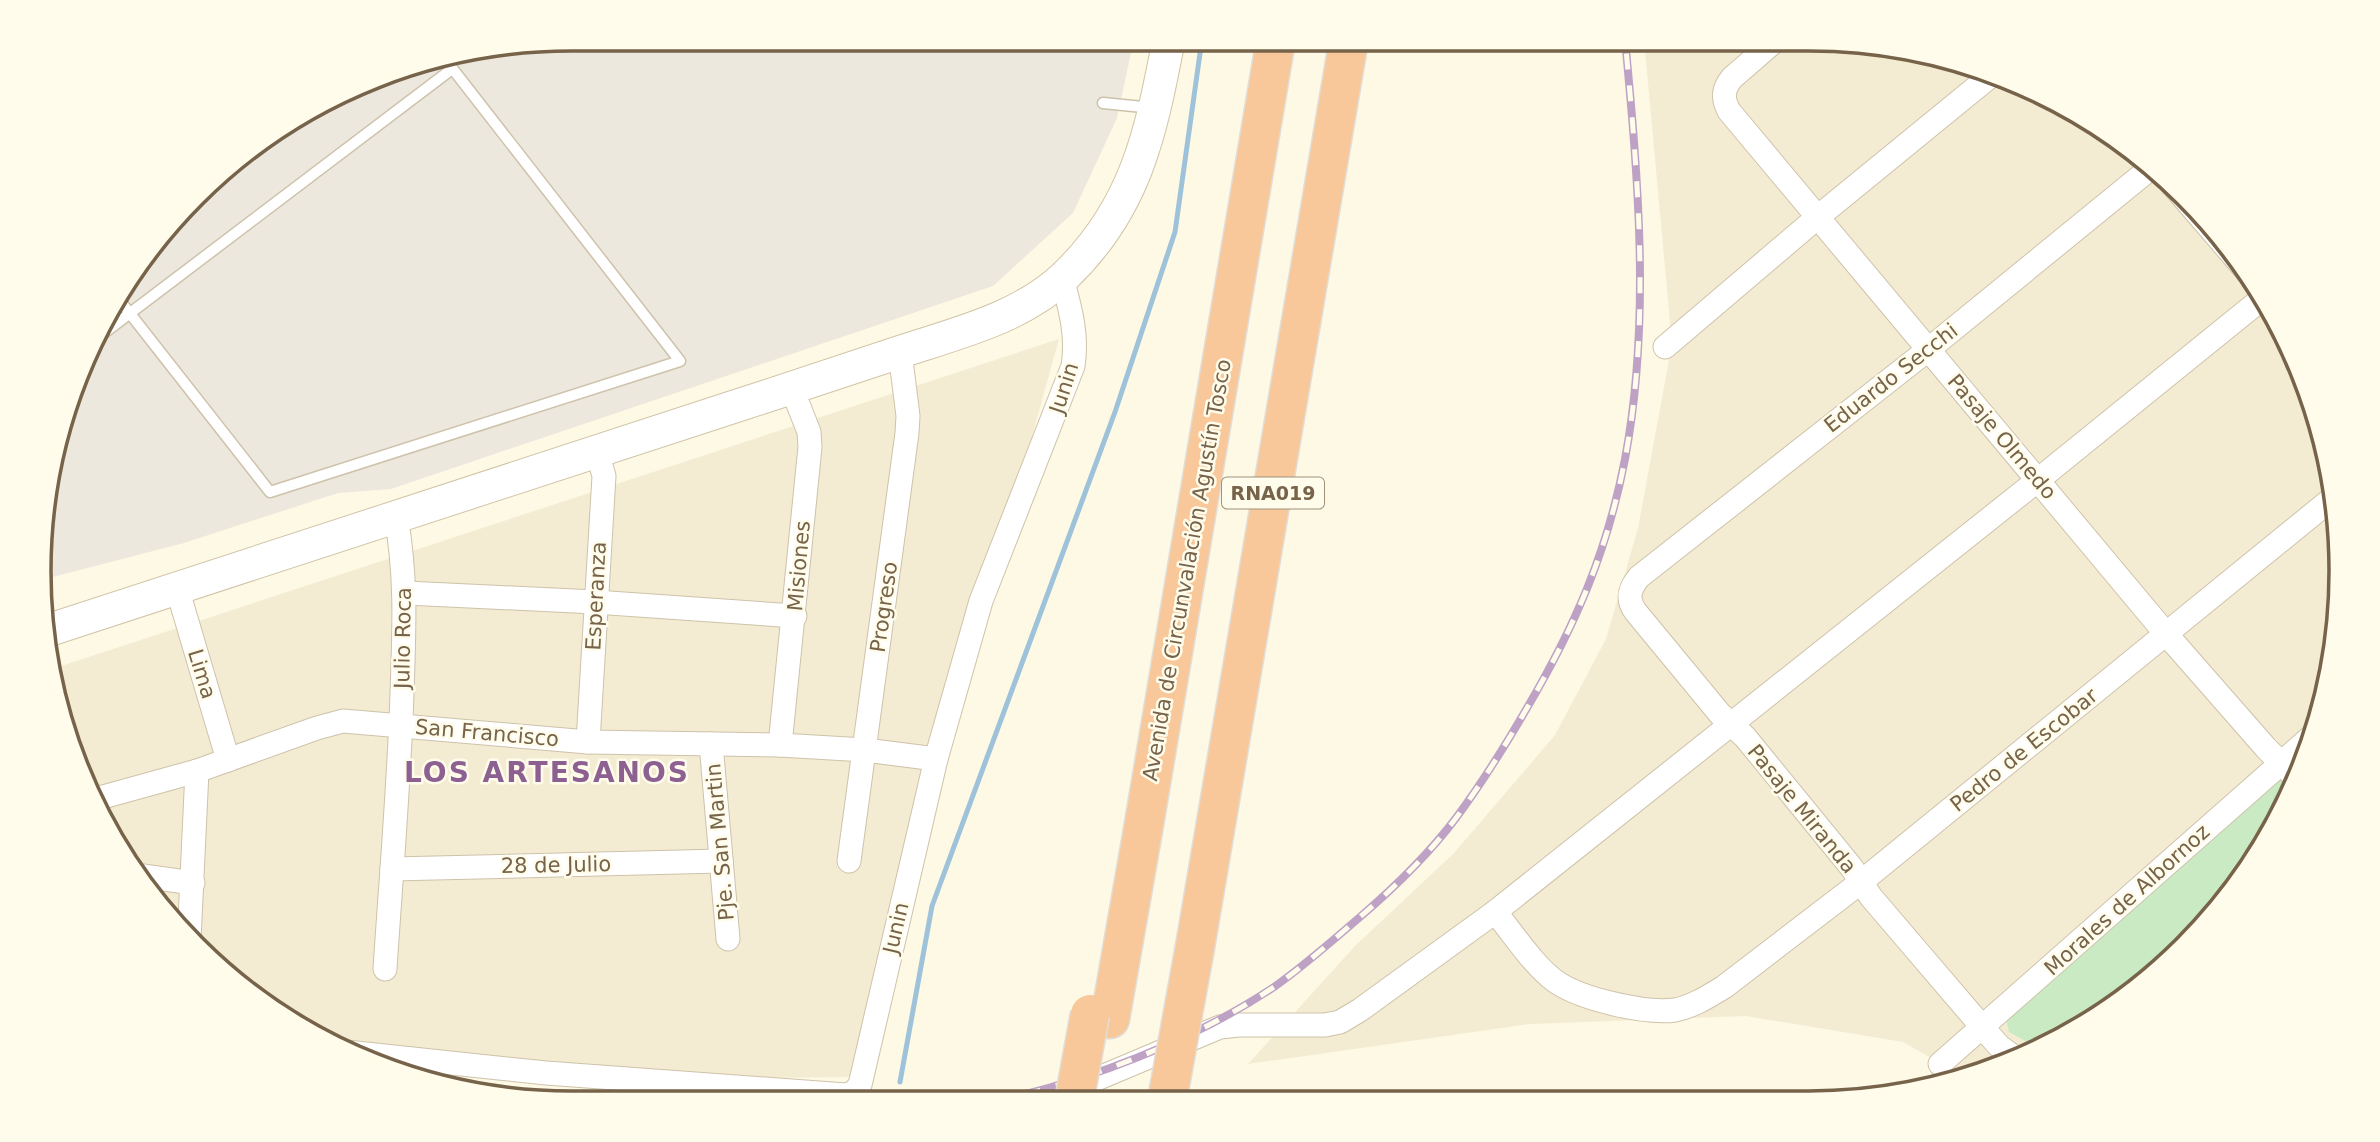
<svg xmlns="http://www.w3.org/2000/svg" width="2380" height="1142" viewBox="0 0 2380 1142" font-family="'DejaVu Sans',sans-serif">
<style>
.residential{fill:#f4ecd2}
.industrial{fill:#ece8de}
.green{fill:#c9eac2}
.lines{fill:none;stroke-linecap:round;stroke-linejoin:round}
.stream{stroke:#9ec2d9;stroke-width:5}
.service-casing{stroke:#cec2aa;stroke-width:13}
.minor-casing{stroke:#cec2aa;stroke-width:25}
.secondary-casing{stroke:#d1c4a7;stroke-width:34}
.motorway-casing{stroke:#e1ddd7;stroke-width:41}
.service{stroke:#fff;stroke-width:10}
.minor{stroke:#fff;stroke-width:23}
.secondary{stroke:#fff;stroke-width:32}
.motorway{stroke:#f8c89a;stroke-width:38}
.rail-casing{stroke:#bea2c6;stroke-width:8}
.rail{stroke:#fffceb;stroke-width:5;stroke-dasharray:16;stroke-linecap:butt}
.motorway-bridge-casing{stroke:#e1ddd7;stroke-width:41;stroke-linecap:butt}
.motorway-bridge{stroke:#f8c89a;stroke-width:38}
.labels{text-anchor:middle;stroke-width:5;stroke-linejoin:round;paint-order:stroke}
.shield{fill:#fffceb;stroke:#9f917a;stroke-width:2}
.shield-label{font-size:19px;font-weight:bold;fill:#766349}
.street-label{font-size:21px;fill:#766349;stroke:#fffceb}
.district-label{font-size:28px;font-weight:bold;letter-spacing:2px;fill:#8d6092;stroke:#fffceb}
.rim{fill:none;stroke:#766349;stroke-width:3.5}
</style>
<rect width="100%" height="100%" fill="#fdf9e4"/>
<g class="residential">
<path d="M1644,39H1809L1913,49L2013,79L2105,128L2186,195L2252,275L2301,368L2331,468L2341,571L2331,675L2301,775L2231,895L2133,994L2012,1063L1963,1076L1903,1042L1746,1016L1530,1024L1248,1064L1355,946L1454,853L1555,735L1606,639L1638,528L1672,344Z"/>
<path d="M1059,339L854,1077L546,1080L339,1048L275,1014L195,948L94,807L52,669Z"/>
</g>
<path class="industrial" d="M571,39H1134L1117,118L1073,213L993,286L391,489L338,493L184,543L45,579L49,467L79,368L128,275L247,149L399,67Z"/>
<path class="green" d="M2283,775L2294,787L2231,895L2133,994L2038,1048L2009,1032L2005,1015Z"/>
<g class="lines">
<path class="stream" d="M900,1082L932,906L1115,412L1175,232L1202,39"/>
<defs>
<g id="service">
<path d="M1103,103L1153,108"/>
<path d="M117,297L270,492L680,361L445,59"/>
<path d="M92,342L452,69"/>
</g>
<g id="minor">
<path d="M1777,39L1732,78C1723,89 1722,98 1729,111L2167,635L2266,748L2298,780"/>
<path d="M2171,183L2256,282"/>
<path d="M1665,347L1819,216L1994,73"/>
<path d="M177,588L228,760"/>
<path d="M406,593L595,602L795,616"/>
<path d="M588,742L604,476L597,451"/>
<path d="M711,744L728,939"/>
<path d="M780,745L810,447L809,432L792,389"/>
<path d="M92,800L197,771L317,728L343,721L588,742L780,745L865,750L936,759"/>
<path d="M849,861L907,433L908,416L900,352"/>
<path d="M392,869L721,861"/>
<path d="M143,876L193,883"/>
<path d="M1495,912C1513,933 1533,965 1555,981C1580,999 1645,1014 1675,1010C1692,1007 1709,996 1724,987L1861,882L2334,497"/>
<path d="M189,940L197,771"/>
<path d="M385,969C391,877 399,785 402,693C404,632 407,578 396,517"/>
<path d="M347,1052L546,1073L846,1095L854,1092L860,1085L936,759L981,601L1073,366C1078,335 1070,308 1062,278"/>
<path d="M2018,1060L1999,1046L1983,1028L1871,897L1852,868L1745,737L1720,714L1635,611C1626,598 1630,588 1639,577L1929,349L2152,167"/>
<path d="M1940,1064L2313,735"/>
<path d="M1042,1102L1220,1027L1239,1025H1325L1340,1022L1360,1010L1495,912L2038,480L2264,297"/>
</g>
<path id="secondary" d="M43,632C273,556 503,481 733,407C789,389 845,370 900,352C957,333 1021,318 1065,276C1137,207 1151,131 1169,39"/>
<g id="motorway">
<path d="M1195,947L1349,39"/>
<path d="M1110,1019L1143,830L1276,39"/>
</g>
</defs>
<use href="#service" class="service-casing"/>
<use href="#minor" class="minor-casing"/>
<use href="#secondary" class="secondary-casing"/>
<use href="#motorway" class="motorway-casing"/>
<use href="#service" class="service"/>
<use href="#minor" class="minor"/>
<use href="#secondary" class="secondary"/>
<use href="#motorway" class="motorway"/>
<defs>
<path id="rail" d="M994,1102C1090,1080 1191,1042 1274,987C1304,966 1332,941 1360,917C1395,887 1428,855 1456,818C1482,783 1505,746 1527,708C1575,626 1607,553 1625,459C1651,321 1638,177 1625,39"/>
</defs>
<use href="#rail" class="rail-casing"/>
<use href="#rail" class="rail"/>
<defs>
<g id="motorway-bridge">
<path d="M1167,1101L1195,947"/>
<path d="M1074,1102L1090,1014"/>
</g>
</defs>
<use href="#motorway-bridge" class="motorway-bridge-casing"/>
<use href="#motorway-bridge" class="motorway-bridge"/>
</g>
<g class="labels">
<rect class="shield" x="1222" y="477.5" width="102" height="31" rx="5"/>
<g class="shield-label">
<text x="1273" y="500">RNA019</text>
</g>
<g class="street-label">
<text transform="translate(1891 378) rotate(-38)" y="7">Eduardo Secchi</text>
<text transform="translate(1064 388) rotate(-72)" y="7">Junin</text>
<text transform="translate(2002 437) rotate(50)" y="7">Pasaje Olmedo</text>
<text transform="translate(799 566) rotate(-85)" y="7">Misiones</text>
<text transform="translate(1187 570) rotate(-80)" y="7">Avenida de Circunvalación Agustín Tosco</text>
<text transform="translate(596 596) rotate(-87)" y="7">Esperanza</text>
<text transform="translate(884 607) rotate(-82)" y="7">Progreso</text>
<text transform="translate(403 638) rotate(-89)" y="7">Julio Roca</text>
<text transform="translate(202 674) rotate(73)" y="7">Lima</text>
<text transform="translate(487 733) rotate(5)" y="7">San Francisco</text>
<text transform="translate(2024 750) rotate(-39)" y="7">Pedro de Escobar</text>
<text transform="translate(1802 809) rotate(51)" y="7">Pasaje Miranda</text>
<text transform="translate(720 842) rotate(-95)" y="7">Pje. San Martin</text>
<text transform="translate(556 865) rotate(-1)" y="7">28 de Julio</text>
<text transform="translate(2127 900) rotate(-42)" y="7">Morales de Albornoz</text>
<text transform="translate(896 928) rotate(-77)" y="7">Junin</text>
</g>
<g class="district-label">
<text x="547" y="782">LOS ARTESANOS</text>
</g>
</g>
<path d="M0 0H2380V1142H0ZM571 51H1809A520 520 0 0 1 2329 571V571A520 520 0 0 1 1809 1091H571A520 520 0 0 1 51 571V571A520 520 0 0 1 571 51Z" fill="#fffceb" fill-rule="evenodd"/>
<path class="rim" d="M571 51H1809A520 520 0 0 1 2329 571V571A520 520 0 0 1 1809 1091H571A520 520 0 0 1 51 571V571A520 520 0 0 1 571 51Z"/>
</svg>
